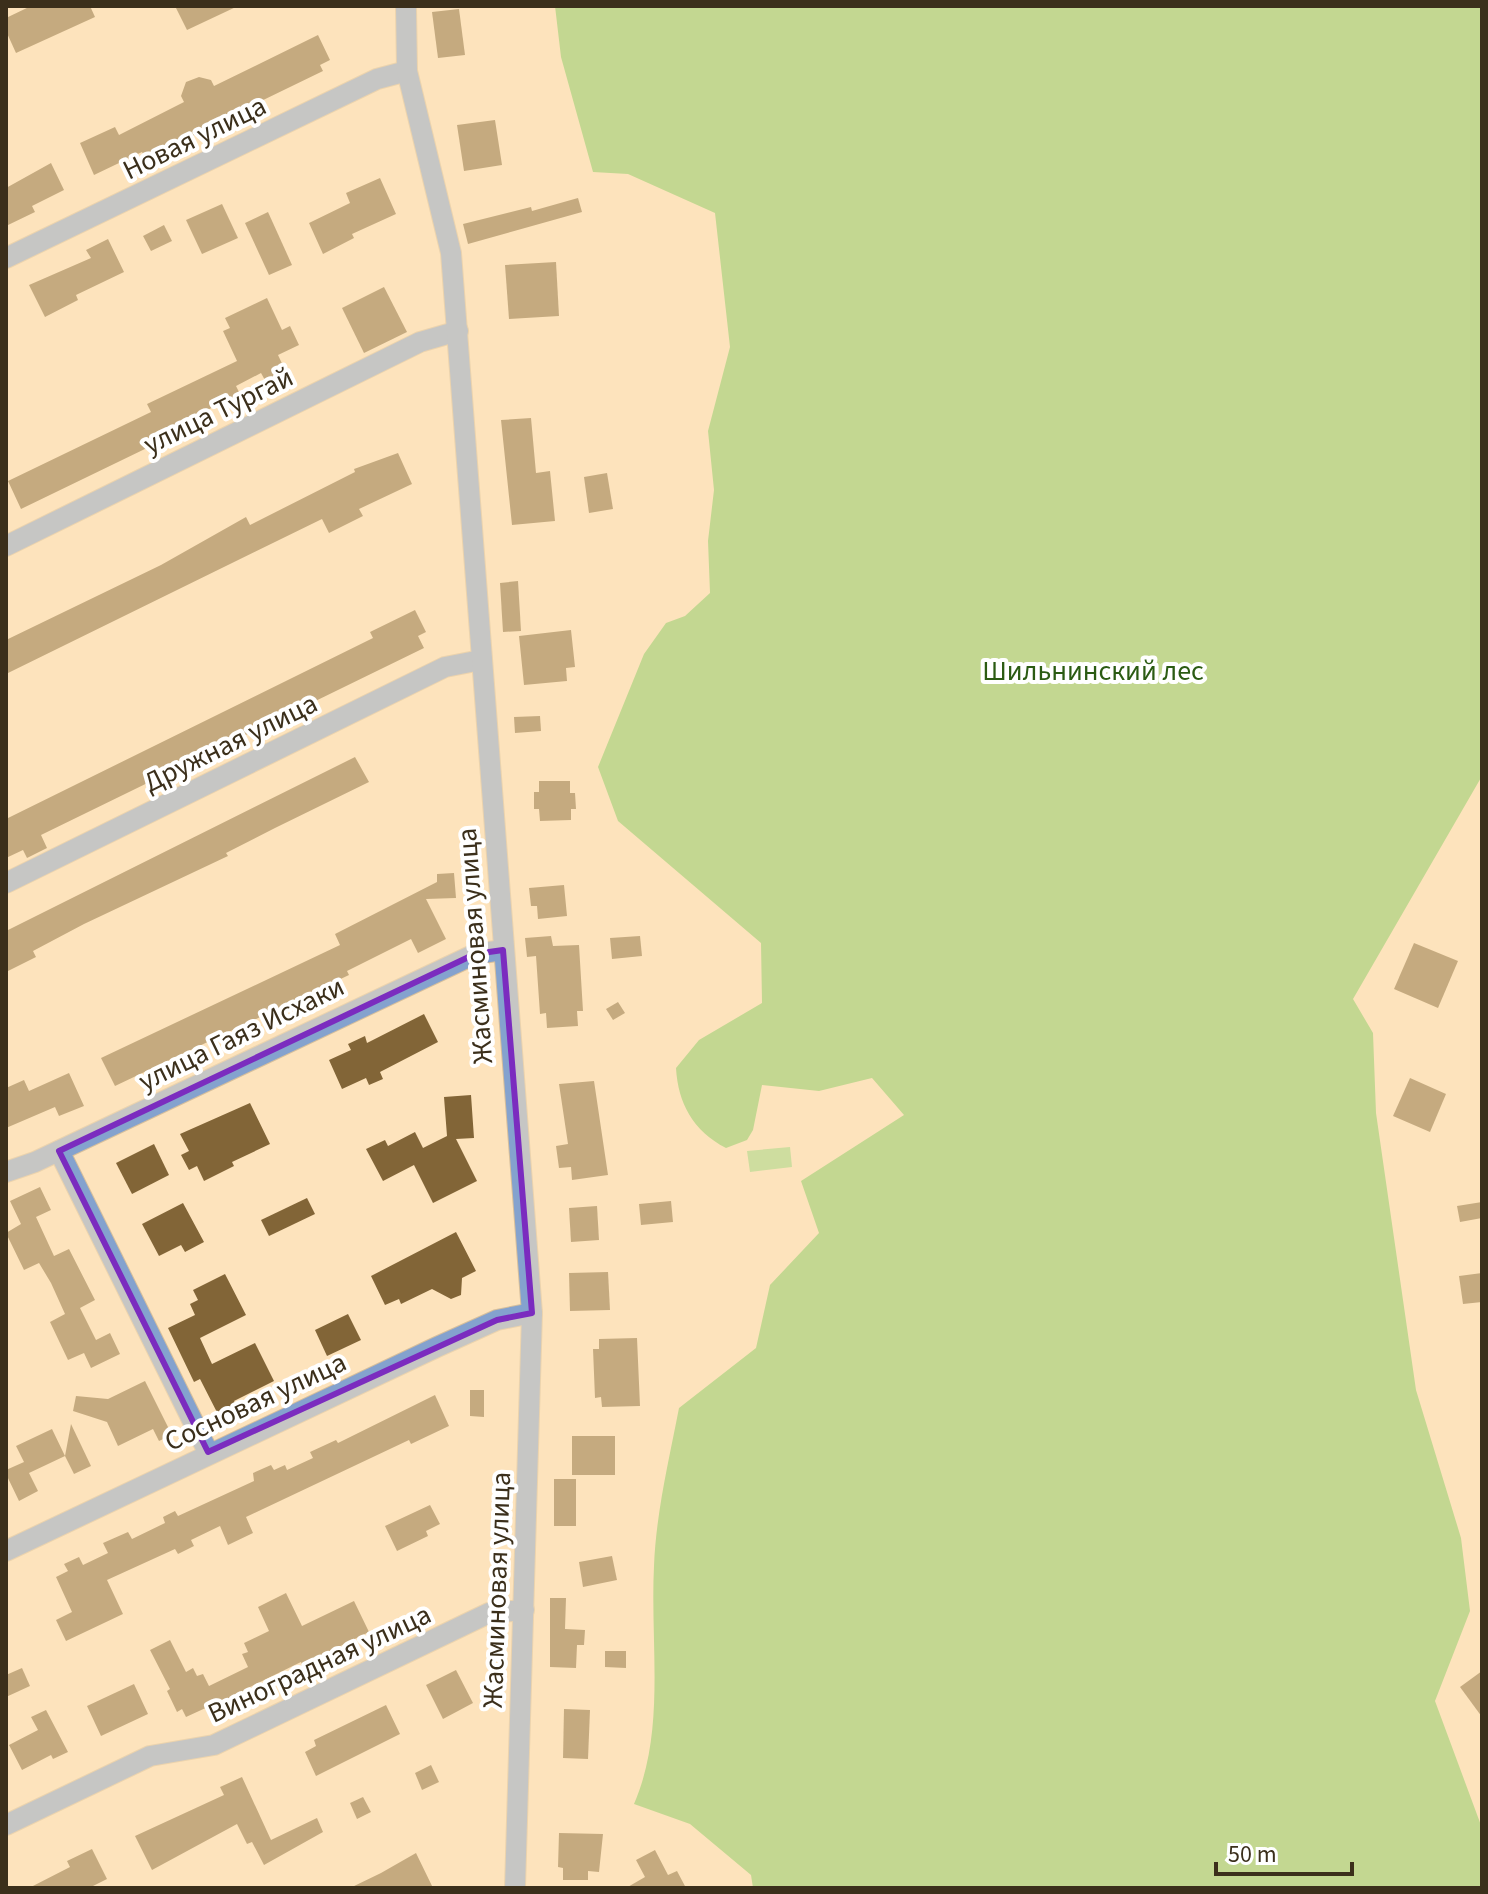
<svg xmlns="http://www.w3.org/2000/svg" width="1488" height="1894" viewBox="0 0 1488 1894" font-family="'Source Sans 3',sans-serif">
<style>
.green{fill:#95d57c}
.forest{fill:#7dc85e}
.building{fill:#826537}
.lines{fill:none;stroke-linecap:round;stroke-linejoin:round}
.minor-casing{stroke:#d6bf9c;stroke-width:22}
.tertiary-casing{stroke:#d6bf9c;stroke-width:22}
.minor{stroke:#84a2ce;stroke-width:20}
.tertiary{stroke:#84a2ce;stroke-width:20}
.marked{fill:none;stroke:#7b2cbf;stroke-width:6;stroke-linejoin:round}
.labels{text-anchor:middle;stroke-width:8;stroke-linejoin:round;paint-order:stroke}
.street-label{font-size:28px;fill:#3b2f1b;stroke:#fff}
.park-label{font-size:28px;fill:#2b5b13;stroke:#fff}
</style>
<rect width="100%" height="100%" fill="#fde3bc"/>
<path class="green" d="M790,1147L792,1167L750,1172L747,1151Z"/>
<path class="forest" d="M555,6H1482V776L1353,999L1373,1033L1376,1113L1416,1390L1461,1538L1470,1611L1435,1701L1482,1828V1888H753L751,1875L690,1824L634,1804C666,1730 650,1645 654,1566C656,1513 669,1460 679,1408L756,1348L770,1285L819,1233L801,1181L904,1115L872,1078L819,1091L762,1085L753,1130L747,1140L726,1148C693,1131 678,1103 676,1068L699,1040L762,1003L761,943L618,821L598,767L644,654L666,623L685,616L710,593L708,541L714,490L708,431L730,347L715,213L628,174L593,172L561,57Z"/>
<g class="building">
<path d="M31,6H90L95,17L16,53L6,31V18Z"/>
<path d="M175,6H238L187,30Z"/>
<path d="M459,9L465,55L438,58L432,12Z"/>
<path d="M318,35L330,60L320,65L323,71L228,117L231,123L201,137L199,133L146,159L142,152L94,175L80,143L115,127L119,135L184,102L181,96L186,82L199,77L211,80L214,86Z"/>
<path d="M495,120L502,165L464,171L457,125Z"/>
<path d="M51,163L64,190L32,206L35,212L6,226V188Z"/>
<path d="M380,178L396,214L352,234L354,238L323,254L309,223L350,203L346,193Z"/>
<path d="M578,198L582,212L468,244L463,224L531,207L532,211Z"/>
<path d="M222,204L238,238L202,254L186,220Z"/>
<path d="M268,212L292,265L269,275L245,223Z"/>
<path d="M164,225L172,241L151,251L143,236Z"/>
<path d="M108,239L124,272L76,295L78,300L45,317L29,285L91,258L86,250Z"/>
<path d="M556,262L559,316L509,319L505,265Z"/>
<path d="M384,287L407,332L364,353L342,308Z"/>
<path d="M267,298L282,330L290,326L299,345L278,355L286,372L266,382L261,373L236,386L240,394L191,418L193,421L148,444L149,447L21,509L8,481L151,412L147,404L237,361L223,331L230,328L225,318Z"/>
<path d="M531,418L536,473L550,471L555,521L512,525L501,420Z"/>
<path d="M398,453L412,484L359,509L363,516L329,533L322,519L6,674V640L161,565L246,517L250,525L355,472L354,469Z"/>
<path d="M607,473L613,509L589,513L584,477Z"/>
<path d="M518,581L521,631L503,632L500,583Z"/>
<path d="M415,610L426,632L418,636L424,648L41,835L47,848L27,858L23,850L6,858V819L373,638L370,632Z"/>
<path d="M571,630L575,667L566,668L567,681L524,685L519,636Z"/>
<path d="M540,716L541,731L515,733L514,717Z"/>
<path d="M355,757L369,782L275,828L226,853L228,856L84,924L33,951L36,957L6,972V931Z"/>
<path d="M539,781H570V793H575L576,809H571V820L540,821L539,809H534V792H539Z"/>
<path d="M454,873L456,898L426,899L446,939L418,953L411,939L347,971L349,975L115,1086L101,1058L340,945L335,934L437,882V874Z"/>
<path d="M564,885L567,916L538,919L537,906H531L529,888Z"/>
<path d="M551,936L553,946L579,945L583,1011H577L578,1026L547,1028L546,1013L540,1014L536,956L527,957L525,938Z"/>
<path d="M640,936L642,956L612,959L610,938Z"/>
<path d="M1414,943L1458,961L1438,1008L1394,989Z"/>
<path d="M618,1002L625,1013L613,1020L606,1009Z"/>
<path d="M424,1014L438,1042L380,1072L383,1079L369,1085L366,1078L342,1089L329,1060L351,1050L348,1044L365,1036L367,1043Z"/>
<path d="M69,1073L84,1106L59,1116L55,1107L6,1128V1088L24,1080L29,1091Z"/>
<path d="M1410,1078L1446,1094L1430,1132L1393,1116Z"/>
<path d="M594,1081L608,1175L572,1180L571,1167L559,1168L556,1146L568,1144L559,1084Z"/>
<path d="M471,1095L474,1138L456,1139L477,1181L433,1203L414,1165L383,1181L366,1149L385,1140L388,1146L415,1132L423,1148L447,1136L444,1097Z"/>
<path d="M250,1103L270,1144L232,1162L234,1166L204,1181L197,1166L189,1170L181,1155L189,1151L180,1134Z"/>
<path d="M154,1144L169,1175L132,1194L116,1163Z"/>
<path d="M40,1187L51,1210L36,1217L54,1256L69,1249L95,1300L80,1308L96,1340L110,1333L120,1354L91,1368L84,1353L68,1360L50,1322L65,1314L51,1283L39,1263L24,1270L6,1233L21,1224L10,1201Z"/>
<path d="M307,1198L315,1214L269,1236L261,1220Z"/>
<path d="M671,1201L673,1222L641,1225L639,1204Z"/>
<path d="M1482,1202V1218L1460,1222L1457,1206Z"/>
<path d="M183,1203L204,1242L185,1252L181,1245L159,1256L142,1224Z"/>
<path d="M597,1206L599,1240L571,1242L569,1208Z"/>
<path d="M456,1232L476,1271L462,1278L461,1295L451,1299L432,1289L401,1304L399,1299L385,1305L371,1276Z"/>
<path d="M608,1272L610,1310L570,1311L569,1273Z"/>
<path d="M1482,1273V1302L1463,1304L1459,1276Z"/>
<path d="M225,1274L246,1315L200,1338L212,1364L255,1343L274,1381L234,1401L242,1417L224,1426L200,1379L194,1382L168,1328L195,1315L190,1304L198,1300L193,1290Z"/>
<path d="M348,1314L361,1340L327,1356L315,1330Z"/>
<path d="M637,1338L640,1406L602,1407L601,1397L595,1398L593,1349H599V1339Z"/>
<path d="M145,1381L172,1435L159,1441L153,1429L118,1446L107,1422L73,1411L76,1396L108,1399Z"/>
<path d="M470,1390H484V1417L470,1416Z"/>
<path d="M435,1395L449,1426L411,1444L409,1440L246,1517L253,1533L228,1545L220,1526L191,1540L194,1546L178,1554L175,1549L107,1580L123,1614L66,1641L56,1620L72,1612L56,1577L68,1571L64,1564L79,1557L83,1565L108,1553L103,1543L128,1532L132,1539L165,1523L163,1517L175,1511L178,1516L254,1481L253,1473L271,1465L274,1470L285,1465L287,1470L313,1458L310,1452L336,1440L338,1443Z"/>
<path d="M71,1424L91,1466L74,1474L65,1456Z"/>
<path d="M52,1429L65,1456L29,1473L38,1491L19,1501L6,1474V1470L24,1462L16,1446Z"/>
<rect x="572" y="1436" width="43" height="39"/>
<rect x="554" y="1479" width="22" height="47"/>
<path d="M430,1505L440,1524L426,1531L428,1536L397,1551L385,1526Z"/>
<path d="M612,1556L617,1580L583,1587L579,1562Z"/>
<path d="M286,1593L302,1626L354,1601L369,1632L322,1655L329,1669L309,1679L301,1662L244,1690L251,1704L231,1714L223,1700L186,1717L182,1709L177,1712L167,1691L170,1689L150,1650L170,1640L186,1672L193,1668L197,1676L203,1674L209,1686L248,1667L242,1654L248,1652L244,1643L269,1631L258,1607Z"/>
<path d="M550,1598H566L565,1629L585,1630L584,1645H577L576,1668L550,1667Z"/>
<path d="M605,1651H626V1668L605,1667Z"/>
<path d="M22,1668L30,1686L6,1697V1675Z"/>
<path d="M456,1670L473,1703L443,1719L426,1685Z"/>
<path d="M1482,1671V1717L1460,1687Z"/>
<path d="M134,1684L148,1714L101,1736L87,1706Z"/>
<path d="M386,1705L400,1734L316,1776L305,1752L316,1746L314,1740Z"/>
<path d="M564,1709L590,1710L588,1759L563,1758Z"/>
<path d="M46,1710L68,1752L53,1759L51,1755L22,1770L9,1745L38,1730L31,1717Z"/>
<path d="M431,1765L439,1782L422,1790L415,1773Z"/>
<path d="M242,1777L271,1840L317,1818L323,1832L264,1865L252,1842L247,1844L237,1824L152,1870L135,1836L224,1795L220,1787Z"/>
<path d="M363,1797L371,1812L357,1819L350,1803Z"/>
<path d="M559,1833L603,1834L599,1872L588,1871V1880H563V1868L558,1867Z"/>
<path d="M92,1849L107,1879L89,1888H29L70,1867L67,1861Z"/>
<path d="M655,1850L668,1875L677,1871L686,1888H626L645,1877L636,1860Z"/>
<path d="M416,1853L433,1888H350L381,1873Z"/>
</g>
<g class="lines">
<defs>
<g id="minor">
<path d="M6,258L377,79L407,71"/>
<path d="M6,546L420,342L458,331"/>
<path d="M6,883L445,667L481,660"/>
<path d="M59,1151L208,1452"/>
<path d="M6,1172L35,1162L475,954L503,950"/>
<path d="M6,1551L437,1347L497,1320L532,1313"/>
<path d="M6,1825L150,1756L214,1745L489,1613L524,1610"/>
</g>
<path id="tertiary" d="M406,6L407,71L451,253L532,1313L515,1888"/>
</defs>
<use href="#minor" class="minor-casing"/>
<use href="#tertiary" class="tertiary-casing"/>
<use href="#minor" class="minor"/>
<use href="#tertiary" class="tertiary"/>
</g>
<path d="M0 0H1488V1894H0ZM503,950L532,1313L497,1320L208,1452L59,1151L475,954Z" fill="#fde3bc" fill-opacity=".55" fill-rule="evenodd"/>
<path class="marked" d="M503,950L532,1313L497,1320L208,1452L59,1151L475,954Z"/>
<g class="labels">
<g class="street-label">
<text transform="translate(194 137) rotate(-26)" y="10">Новая улица</text>
<text transform="translate(218 410) rotate(-26)" y="10">улица Тургай</text>
<text transform="translate(230 742) rotate(-26)" y="10">Дружная улица</text>
<text transform="translate(474 946) rotate(-94)" y="10">Жасминовая улица</text>
<text transform="translate(241 1033) rotate(-26)" y="10">улица Гаяз Исхаки</text>
<text transform="translate(255 1401) rotate(-25)" y="10">Сосновая улица</text>
<text transform="translate(496 1590) rotate(-88)" y="10">Жасминовая улица</text>
<text transform="translate(319 1663) rotate(-25)" y="10">Виноградная улица</text>
</g>
<g class="park-label">
<text x="1093" y="680">Шильнинский лес</text>
</g>
</g>
<rect width="1488" height="1894" fill="none" stroke="#3b2f1b" stroke-width="16"/>
<path d="M1216 1862v12h136v-12" fill="none" stroke="#3b2f1b" stroke-width="4"/>
<text x="1228" y="1862" font-size="24" fill="#3b2f1b" stroke="#ffffff" stroke-width="6" paint-order="stroke">50 m</text>
</svg>
